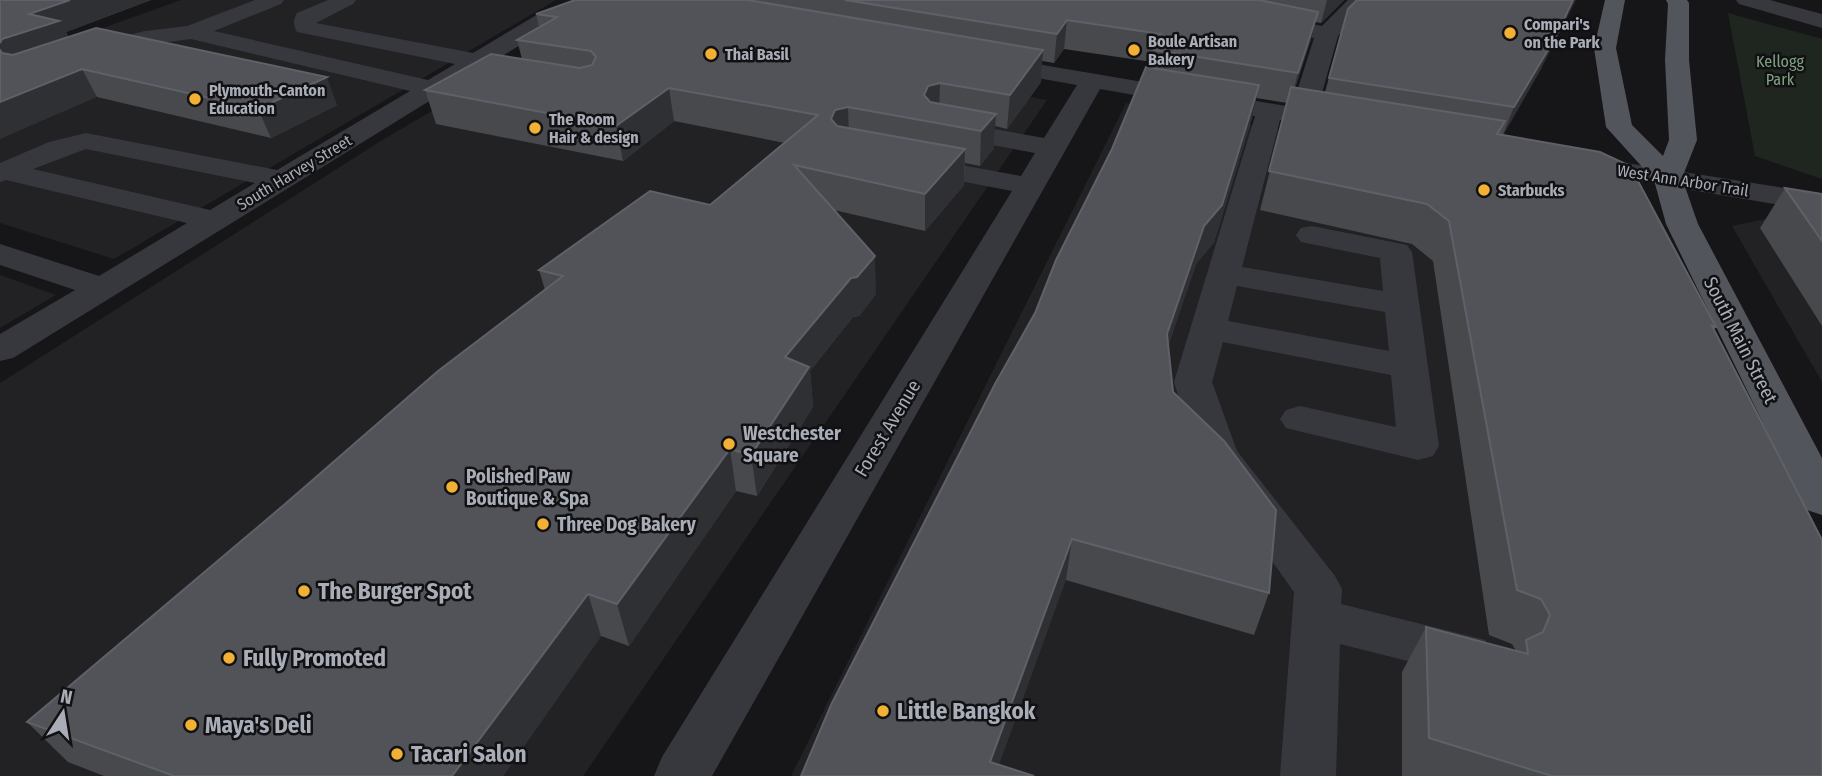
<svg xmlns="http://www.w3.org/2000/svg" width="1822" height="776" viewBox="0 0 1822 776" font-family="'Fira Sans Condensed',sans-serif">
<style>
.built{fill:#222225}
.green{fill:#1e261f}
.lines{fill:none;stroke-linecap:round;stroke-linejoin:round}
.minor{fill:#37383d;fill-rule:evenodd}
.major{fill:#53555c;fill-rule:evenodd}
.wall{fill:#47494d}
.shaded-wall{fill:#2f3033}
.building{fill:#525359;stroke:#5f6168;stroke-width:2}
.poi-dot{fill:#f2b134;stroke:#111113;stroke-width:2.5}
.labels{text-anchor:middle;stroke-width:5;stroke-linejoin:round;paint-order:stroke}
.far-poi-label{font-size:16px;font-weight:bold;fill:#a8adb8;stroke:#111113;text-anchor:start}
.far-park-label{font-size:16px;fill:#7fa381;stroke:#111113}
.far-street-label{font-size:16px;fill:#a8adb8;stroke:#111113}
.street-label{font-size:19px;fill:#a8adb8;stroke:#111113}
.poi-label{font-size:19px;font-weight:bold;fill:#a8adb8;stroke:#111113;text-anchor:start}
.near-poi-label{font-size:23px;font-weight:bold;fill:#a8adb8;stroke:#111113;text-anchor:start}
</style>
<rect width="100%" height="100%" fill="#161618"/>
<g class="built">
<path d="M181,0H556L114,259L0,223V65Z"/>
<path d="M595,16L1047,100L583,776H0V383L384,139Z"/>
<path d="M1126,103L1618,188L1822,776H791Z"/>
<path d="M1790,214L1822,220V382L1732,226Z"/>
<path d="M0,275L56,295L0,328Z"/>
</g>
<path class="green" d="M1728,13L1822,39V179L1755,156Z"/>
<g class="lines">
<g class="minor">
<path d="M255,0H284L281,4L214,31L428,80L455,64L297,32C293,25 293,20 297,13L328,0H356L353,4L316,23L473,53L543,11L573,0H602L599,4L559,21L13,358L0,361V334L75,290L0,265V244L99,276L187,223L6,180L0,182V163L49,142L86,133L277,170L410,91L191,39L145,45L91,58L83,56L79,51L83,46L145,31L187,26ZM86,149L255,183L210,210L33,169Z"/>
<path d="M1152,0H1193L1322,26L1348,0H1370L1338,36L1317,111L1346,116L1350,122L1346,128L1337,130L1280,120L1242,267L1383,291L1380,258L1301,242L1296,235L1301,228L1312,226L1407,245L1412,252L1439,446L1433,456L1418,460L1286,428L1280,419L1286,410L1300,406L1396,427L1391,375L1223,342L1212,382L1237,451L1335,576L1342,589L1341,604L1485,640L1492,655L1485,670L1467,676L1340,644L1336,776H1280L1294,592L1197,456L1174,382L1255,116L1100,89L712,776H654L662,757L1012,191L913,172L903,170L899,164L903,158L913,156L1021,176L1035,153L944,136L935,134L931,128L935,122L944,120L1044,138L1077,85L981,68L977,63L981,58L989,56L1292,107L1314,38L1162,6L1155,4ZM1237,286L1385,312L1389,351L1228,321Z"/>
<path d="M1736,0H1770L1822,14V28L1739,4Z"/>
<path d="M1582,156L1822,194V212L1572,170L1568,164L1572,158Z"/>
</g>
<path class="major" d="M1605,0H1625L1616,48L1632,125L1663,156L1669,140L1665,60L1668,4L1666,0H1687L1689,3V60L1697,140L1682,178L1698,224L1822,458V515L1807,510L1800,499L1666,224L1654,180L1606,127L1594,48Z"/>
</g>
<g class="wall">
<path d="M0,0H151L66,32L68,37L337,105L271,138L97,97Z"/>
<path d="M575,0H1344L1321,23L1315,22L1295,88L1325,92L1348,9L1542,67L1503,135L1716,327L1714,330L1822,776H1402V672L1426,627L1516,651L1512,644L1489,635L1433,261L1412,244L1260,210L1287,103L1256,98L1252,118L1214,242L1196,264L1168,346L1173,392L1269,593L1254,635L1066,580L801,776L1035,313L1151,68L1152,62L1064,49L1054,63L1042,61L1041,82L1007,129L995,126L994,148L980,166L965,163L964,185L925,231L834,210L876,294L859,316L853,317L810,371L813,407L757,496L736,491L629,646L601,636L503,776H104L68,762L27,722L545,290L539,270L710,205L785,143L674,121L623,161L436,124L425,90L522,59L517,40L539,27L536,14Z"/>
<path d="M1785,188L1822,194V326L1760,228Z"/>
</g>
<g class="shaded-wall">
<path d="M70,0H151L66,32L74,47L18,66L0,51V43L2,39L29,14Z"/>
<path d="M1327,0H1344L1321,23Z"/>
<path d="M1573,0H1576L1542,67L1501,139L1514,107Z"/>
<path d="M1318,12L1311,40L1290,104L1298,73Z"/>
<path d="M1067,20L1064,49L1054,63L1057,34Z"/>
<path d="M1043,50L1041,82L1007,129L1010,95Z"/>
<path d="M82,69L97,97L0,139V102Z"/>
<path d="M327,77L337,105L271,138L258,109Z"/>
<path d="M940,83L939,116L924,95L928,86Z"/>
<path d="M1259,85L1252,118L1214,242L1196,264L1159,374L1167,334L1204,226Z"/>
<path d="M669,88L674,121L623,161L616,126Z"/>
<path d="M848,107L849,141L831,119L835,110Z"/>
<path d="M996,114L994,148L980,166L981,131Z"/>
<path d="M965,149L964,185L925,231V194Z"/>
<path d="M875,256L876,294L859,316L853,317L810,371L813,407L757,496L751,455L785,357L851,278Z"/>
<path d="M730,449L736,491L629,646L617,604Z"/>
<path d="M1072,539L1066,580L995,776L990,762Z"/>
<path d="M588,594L601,636L503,776H452Z"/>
</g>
<g class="building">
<path d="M0,0H70L29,14L59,21L2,39L0,43Z"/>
<path d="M575,0H748L1043,50L1010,95L940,83L928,86L924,95L930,102L996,114L981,131L848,107L835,110L831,119L837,126L965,149L925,194L794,165L875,256L857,277L851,278L785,357L809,367L751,455L730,449L617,604L588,594L452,776H174L27,722L285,504L438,371L563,276L539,270L650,191L710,205L818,115L669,88L616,126L425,90L491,54L580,68L592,65L596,57L591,51L517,40L557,17L536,14Z"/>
<path d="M845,0H1259L1318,12L1298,73L1154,50L1161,34L1067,20L1057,34Z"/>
<path d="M1357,0H1573L1555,38L1514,107L1329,78L1348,9Z"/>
<path d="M96,28L327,77L258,109L82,69L0,102V50L2,53L13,55Z"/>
<path d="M1146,67L1259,85L1222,205L1204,226L1167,334L1173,392L1224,441L1276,510L1269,593L1072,539L990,762L1034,776H801L831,705L995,384L1035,313L1056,260L1112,149Z"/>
<path d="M1291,87L1505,121L1497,134L1600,152L1630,166L1716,327L1712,326L1822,540V776H1552L1429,738L1426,627L1528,654L1526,640L1543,632L1550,615L1541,599L1517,590L1449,221L1427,204L1269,171Z"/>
<path d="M1785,188L1822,194V241Z"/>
</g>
<g class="poi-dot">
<circle cx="1510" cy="33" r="7"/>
<circle cx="1134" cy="50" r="7"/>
<circle cx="711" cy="54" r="7"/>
<circle cx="195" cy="99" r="7"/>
<circle cx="535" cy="128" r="7"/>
<circle cx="1484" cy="190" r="7"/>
<circle cx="729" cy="444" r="7"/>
<circle cx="452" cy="487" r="7"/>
<circle cx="543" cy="524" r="7"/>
<circle cx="304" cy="591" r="7"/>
<circle cx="229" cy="658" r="7"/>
<circle cx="883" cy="711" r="7"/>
<circle cx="191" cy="725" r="7"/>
<circle cx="397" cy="754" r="7"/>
</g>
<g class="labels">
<g class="far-poi-label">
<text x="1524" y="30">Compari's<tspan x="1524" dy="18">on the Park</tspan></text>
<text x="1148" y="47">Boule Artisan<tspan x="1148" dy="18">Bakery</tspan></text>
<text x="725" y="60">Thai Basil</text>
<text x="209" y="96">Plymouth-Canton<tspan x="209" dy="18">Education</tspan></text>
<text x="549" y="125">The Room<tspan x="549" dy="18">Hair &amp; design</tspan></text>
<text x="1498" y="196">Starbucks</text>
</g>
<g class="far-park-label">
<text x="1780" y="67">Kellogg<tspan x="1780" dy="18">Park</tspan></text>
</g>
<g class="far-street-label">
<text transform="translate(294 172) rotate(-31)" y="6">South Harvey Street</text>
<text transform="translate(1683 180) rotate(9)" y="6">West Ann Arbor Trail</text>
</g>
<g class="street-label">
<text transform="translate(1741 340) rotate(63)" y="7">South Main Street</text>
<text transform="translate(887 428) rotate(-59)" y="7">Forest Avenue</text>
</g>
<g class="poi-label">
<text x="743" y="440">Westchester<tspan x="743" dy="22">Square</tspan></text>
<text x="466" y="483">Polished Paw<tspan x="466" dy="22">Boutique &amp; Spa</tspan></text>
<text x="557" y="531">Three Dog Bakery</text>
</g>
<g class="near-poi-label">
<text x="318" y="599">The Burger Spot</text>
<text x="243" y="666">Fully Promoted</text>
<text x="897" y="719">Little Bangkok</text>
<text x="205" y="733">Maya's Deli</text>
<text x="411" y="762">Tacari Salon</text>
</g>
</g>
<g transform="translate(63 713) rotate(12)" stroke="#111113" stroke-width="5" paint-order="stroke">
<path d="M0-5L12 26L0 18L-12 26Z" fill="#a8adb8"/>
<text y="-10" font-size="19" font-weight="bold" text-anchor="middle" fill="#a8adb8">N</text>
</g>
</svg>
